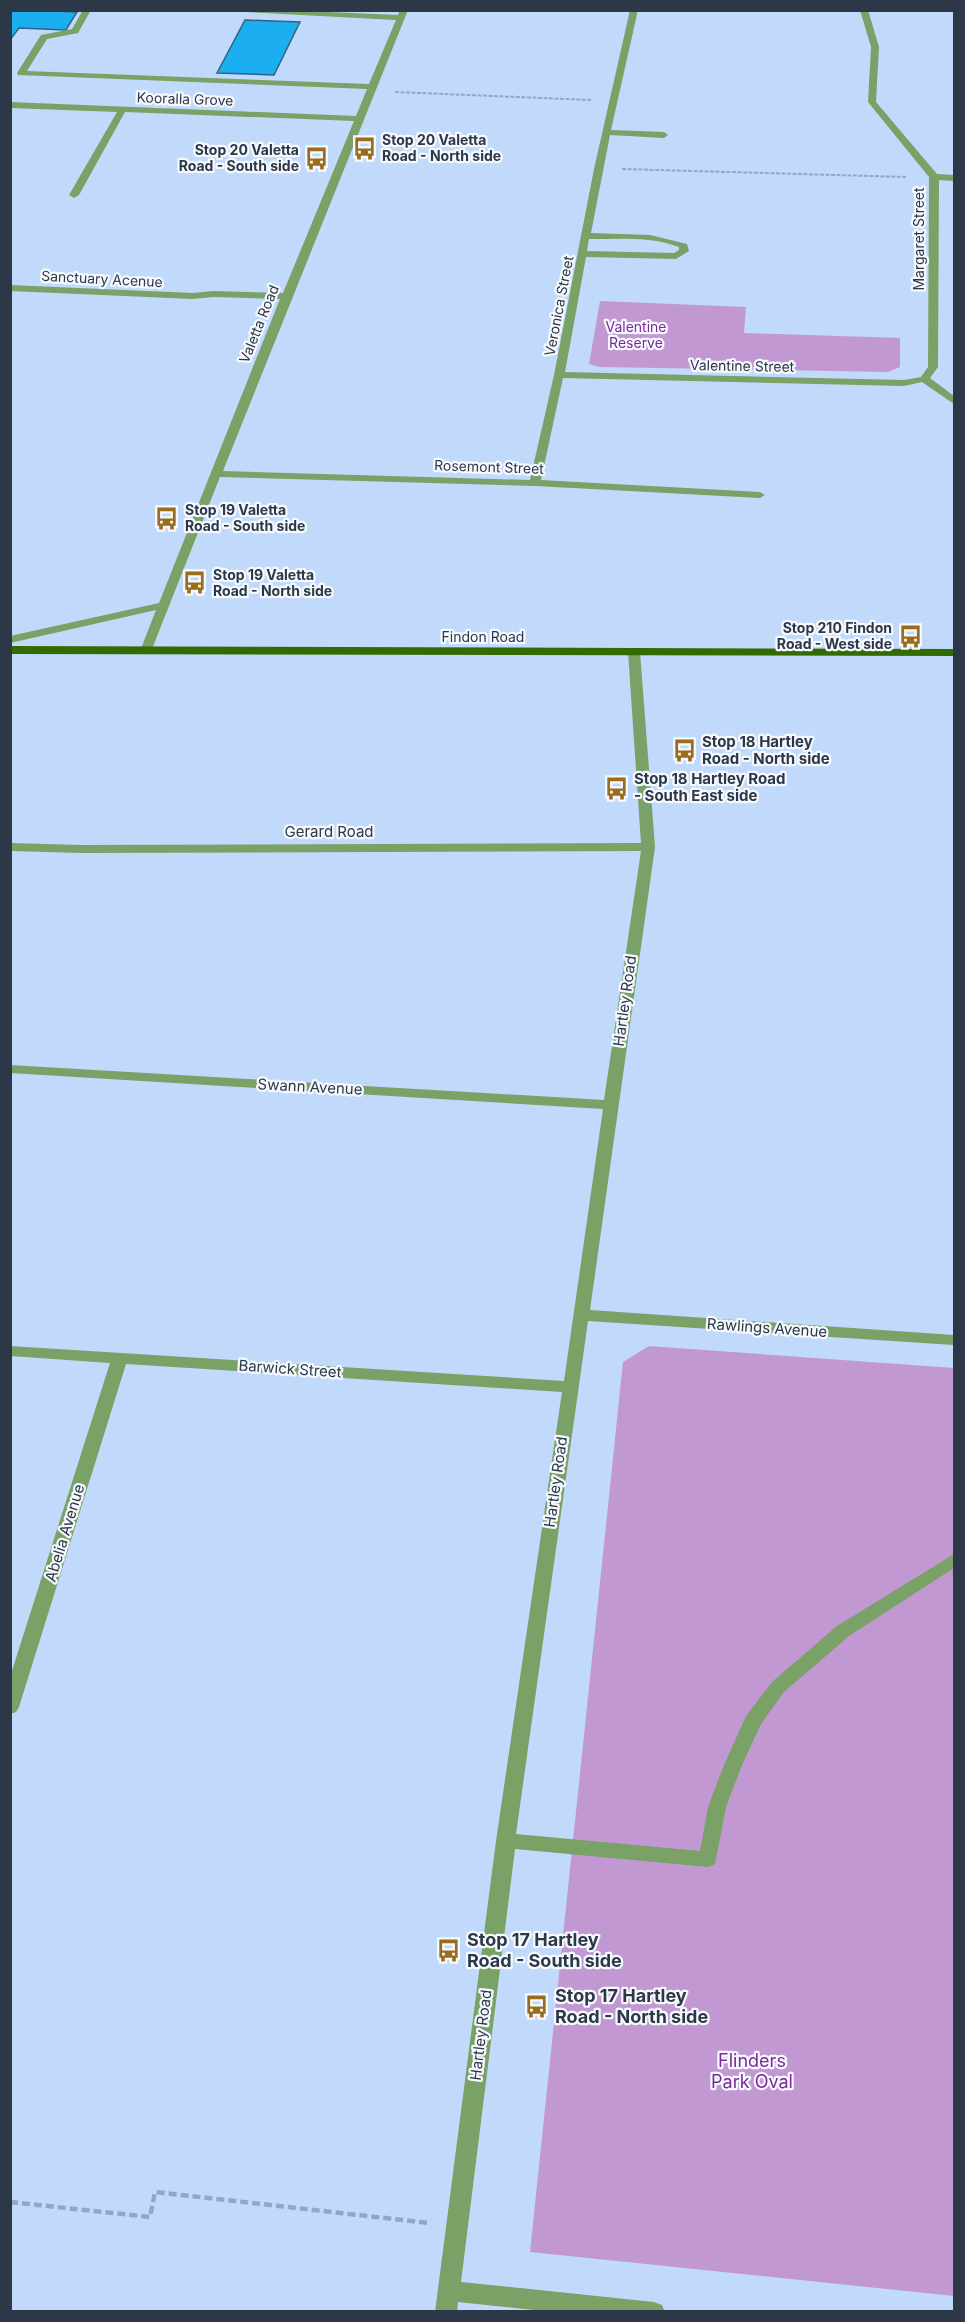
<svg xmlns="http://www.w3.org/2000/svg" width="965" height="2322" viewBox="0 0 965 2322" font-family="Inter,sans-serif">
<style>
.green{fill:#c298d3}
.building{fill:#1baef0;stroke:#34627c;stroke-width:1.5}
.lines{fill:none;stroke-linecap:round;stroke-linejoin:round}
.path-far1{stroke:#92a7c3;stroke-width:2;stroke-dasharray:4 1.5;stroke-linecap:butt}
.path{stroke:#92a7c3;stroke-width:4.5;stroke-dasharray:8 4;stroke-linecap:butt}
.minor{fill:#7aa166;fill-rule:evenodd}
.major{fill:#326c00;fill-rule:evenodd}
.labels{text-anchor:middle;stroke-width:4.5;stroke-linejoin:round;paint-order:stroke}
.far-street-label{font-size:14px;fill:#2c3848;stroke:#f6f9fd}
.far-poi-label{font-size:14px;font-weight:bold;fill:#2c3848;stroke:#f6f9fd;text-anchor:start}
.far-park-label{font-size:14px;fill:#7b2a98;stroke:#f6f9fd}
.poi-label{font-size:15px;font-weight:bold;fill:#2c3848;stroke:#f6f9fd;text-anchor:start}
.street-label{font-size:15px;fill:#2c3848;stroke:#f6f9fd}
.near-poi-label{font-size:18px;font-weight:bold;fill:#2c3848;stroke:#f6f9fd;text-anchor:start}
.near-park-label{font-size:18px;fill:#7b2a98;stroke:#f6f9fd}
</style>
<rect width="100%" height="100%" fill="#c1dafb"/>
<g class="green">
<path d="M600,301L746,307L744,333L900,338V367L888,372L599,367L589,364Z"/>
<path d="M649,1346L954,1368V2296L530,2252L623,1362Z"/>
</g>
<g class="building">
<path d="M10,10H31L77,12L66,30L19,28L10,40Z"/>
<path d="M245,20L300,22L274,75L217,73Z"/>
</g>
<g class="lines">
<g class="path-far1">
<path d="M395,92L591,100"/>
<path d="M622,169L906,177"/>
</g>
<path class="path" d="M10,2202L150,2217L155,2192L429,2223"/>
<g class="minor">
<path d="M83,10H91L78,33L47,39L27,71L369,84L396,20L208,10H281L398,15L400,10H408L223,471L530,480L554,375L594,169L630,10H638L611,130L664,132L668,135L664,138L610,135L591,233L650,235L687,244L689,251L676,259L586,257L565,372L904,380L921,377L928,367L929,177L868,102L871,47L860,10H868L879,47L876,102L937,174L954,175V181L939,180L938,367L930,378L954,396V404L922,382L904,386L563,378L541,480L760,492L765,495L760,498L535,486L220,477L150,654H142L140,651L156,610L10,643V636L159,603L280,299L213,297L193,299L10,291V285L193,293L213,291L283,293L354,121L125,112L79,195L74,198L69,195L117,112L10,108V102L356,116L367,89L18,75L17,73L41,35L72,29ZM589,239C619,239 651,236 679,247V250L674,253L587,251Z"/>
<path d="M634,648L640,652L655,847L590,1310L954,1335V1345L588,1321L516,1834L700,1851L708,1807L724,1765L746,1716L772,1682L837,1626L954,1554V1568L849,1636L784,1692L761,1724L742,1765L726,1807L715,1864L708,1867L515,1849L461,2282L654,2302L662,2305L665,2312H553L458,2302L457,2312H435L496,1841L562,1392L126,1364L19,1707L16,1712L10,1714V1677L110,1363L10,1356V1346L564,1381L603,1109L10,1073V1065L604,1100L641,851L81,853L10,851V843L81,845L641,843L628,652Z"/>
</g>
<path class="major" d="M10,646L954,649V656L10,654Z"/>
</g>
<defs>
<symbol id="bus-bare" viewBox="-9 -9 18 18"><path d="M-5-6H5V4H4V6H2V4H-2V6H-4V4H-5ZM-3.5-4V0h7V-4ZM-3.5 1.2v1.5H-2V1.2ZM2 1.2v1.5H3.5V1.2Z" fill="#9a6c1c" stroke="#f6f9fd" stroke-width="2.5" paint-order="stroke"/></symbol>
</defs>
<g fill-rule="evenodd">
<use href="#bus-bare" x="348" y="132" width="33" height="33"/>
<use href="#bus-bare" x="300" y="142" width="33" height="33"/>
<use href="#bus-bare" x="150" y="502" width="33" height="33"/>
<use href="#bus-bare" x="178" y="566" width="33" height="33"/>
<use href="#bus-bare" x="894" y="620" width="33" height="33"/>
<use href="#bus-bare" x="668" y="734" width="33" height="33"/>
<use href="#bus-bare" x="600" y="772" width="33" height="33"/>
<use href="#bus-bare" x="432" y="1934" width="33" height="33"/>
<use href="#bus-bare" x="520" y="1990" width="33" height="33"/>
</g>
<g class="labels">
<g class="far-street-label">
<text transform="translate(185 99) rotate(2)" y="5">Kooralla Grove</text>
<text transform="translate(919 239) rotate(-90)" y="5">Margaret Street</text>
<text transform="translate(102 279) rotate(3)" y="5">Sanctuary Acenue</text>
<text transform="translate(559 306) rotate(-79)" y="5">Veronica Street</text>
<text transform="translate(259 324) rotate(-68)" y="5">Valetta Road</text>
<text transform="translate(742 366) rotate(1)" y="5">Valentine Street</text>
<text transform="translate(489 467) rotate(2)" y="5">Rosemont Street</text>
<text x="483" y="642">Findon Road</text>
</g>
<g class="far-poi-label">
<text x="382" y="145">Stop 20 Valetta<tspan x="382" dy="16">Road - North side</tspan></text>
<text x="299" y="155" text-anchor="end">Stop 20 Valetta<tspan x="299" dy="16">Road - South side</tspan></text>
<text x="185" y="515">Stop 19 Valetta<tspan x="185" dy="16">Road - South side</tspan></text>
<text x="213" y="580">Stop 19 Valetta<tspan x="213" dy="16">Road - North side</tspan></text>
<text x="892" y="633" text-anchor="end">Stop 210 Findon<tspan x="892" dy="16">Road - West side</tspan></text>
</g>
<g class="far-park-label">
<text x="636" y="332">Valentine<tspan x="636" dy="16">Reserve</tspan></text>
</g>
<g class="poi-label">
<text x="702" y="747">Stop 18 Hartley<tspan x="702" dy="17">Road - North side</tspan></text>
<text x="634" y="784">Stop 18 Hartley Road<tspan x="634" dy="17">- South East side</tspan></text>
</g>
<g class="street-label">
<text x="329" y="837">Gerard Road</text>
<text transform="translate(625 1001) rotate(-82)" y="5">Hartley Road</text>
<text transform="translate(310 1087) rotate(3)" y="5">Swann Avenue</text>
<text transform="translate(767 1328) rotate(4)" y="5">Rawlings Avenue</text>
<text transform="translate(290 1369) rotate(4)" y="5">Barwick Street</text>
<text transform="translate(556 1482) rotate(-82)" y="5">Hartley Road</text>
<text transform="translate(65 1533) rotate(-73)" y="5">Abelia Avenue</text>
<text transform="translate(481 2035) rotate(-83)" y="5">Hartley Road</text>
</g>
<g class="near-poi-label">
<text x="467" y="1946">Stop 17 Hartley<tspan x="467" dy="21">Road - South side</tspan></text>
<text x="555" y="2002">Stop 17 Hartley<tspan x="555" dy="21">Road - North side</tspan></text>
</g>
<g class="near-park-label">
<text x="752" y="2067">Flinders<tspan x="752" dy="21">Park Oval</tspan></text>
</g>
</g>
<rect width="965" height="2322" fill="none" stroke="#2c3848" stroke-width="24"/>
</svg>
